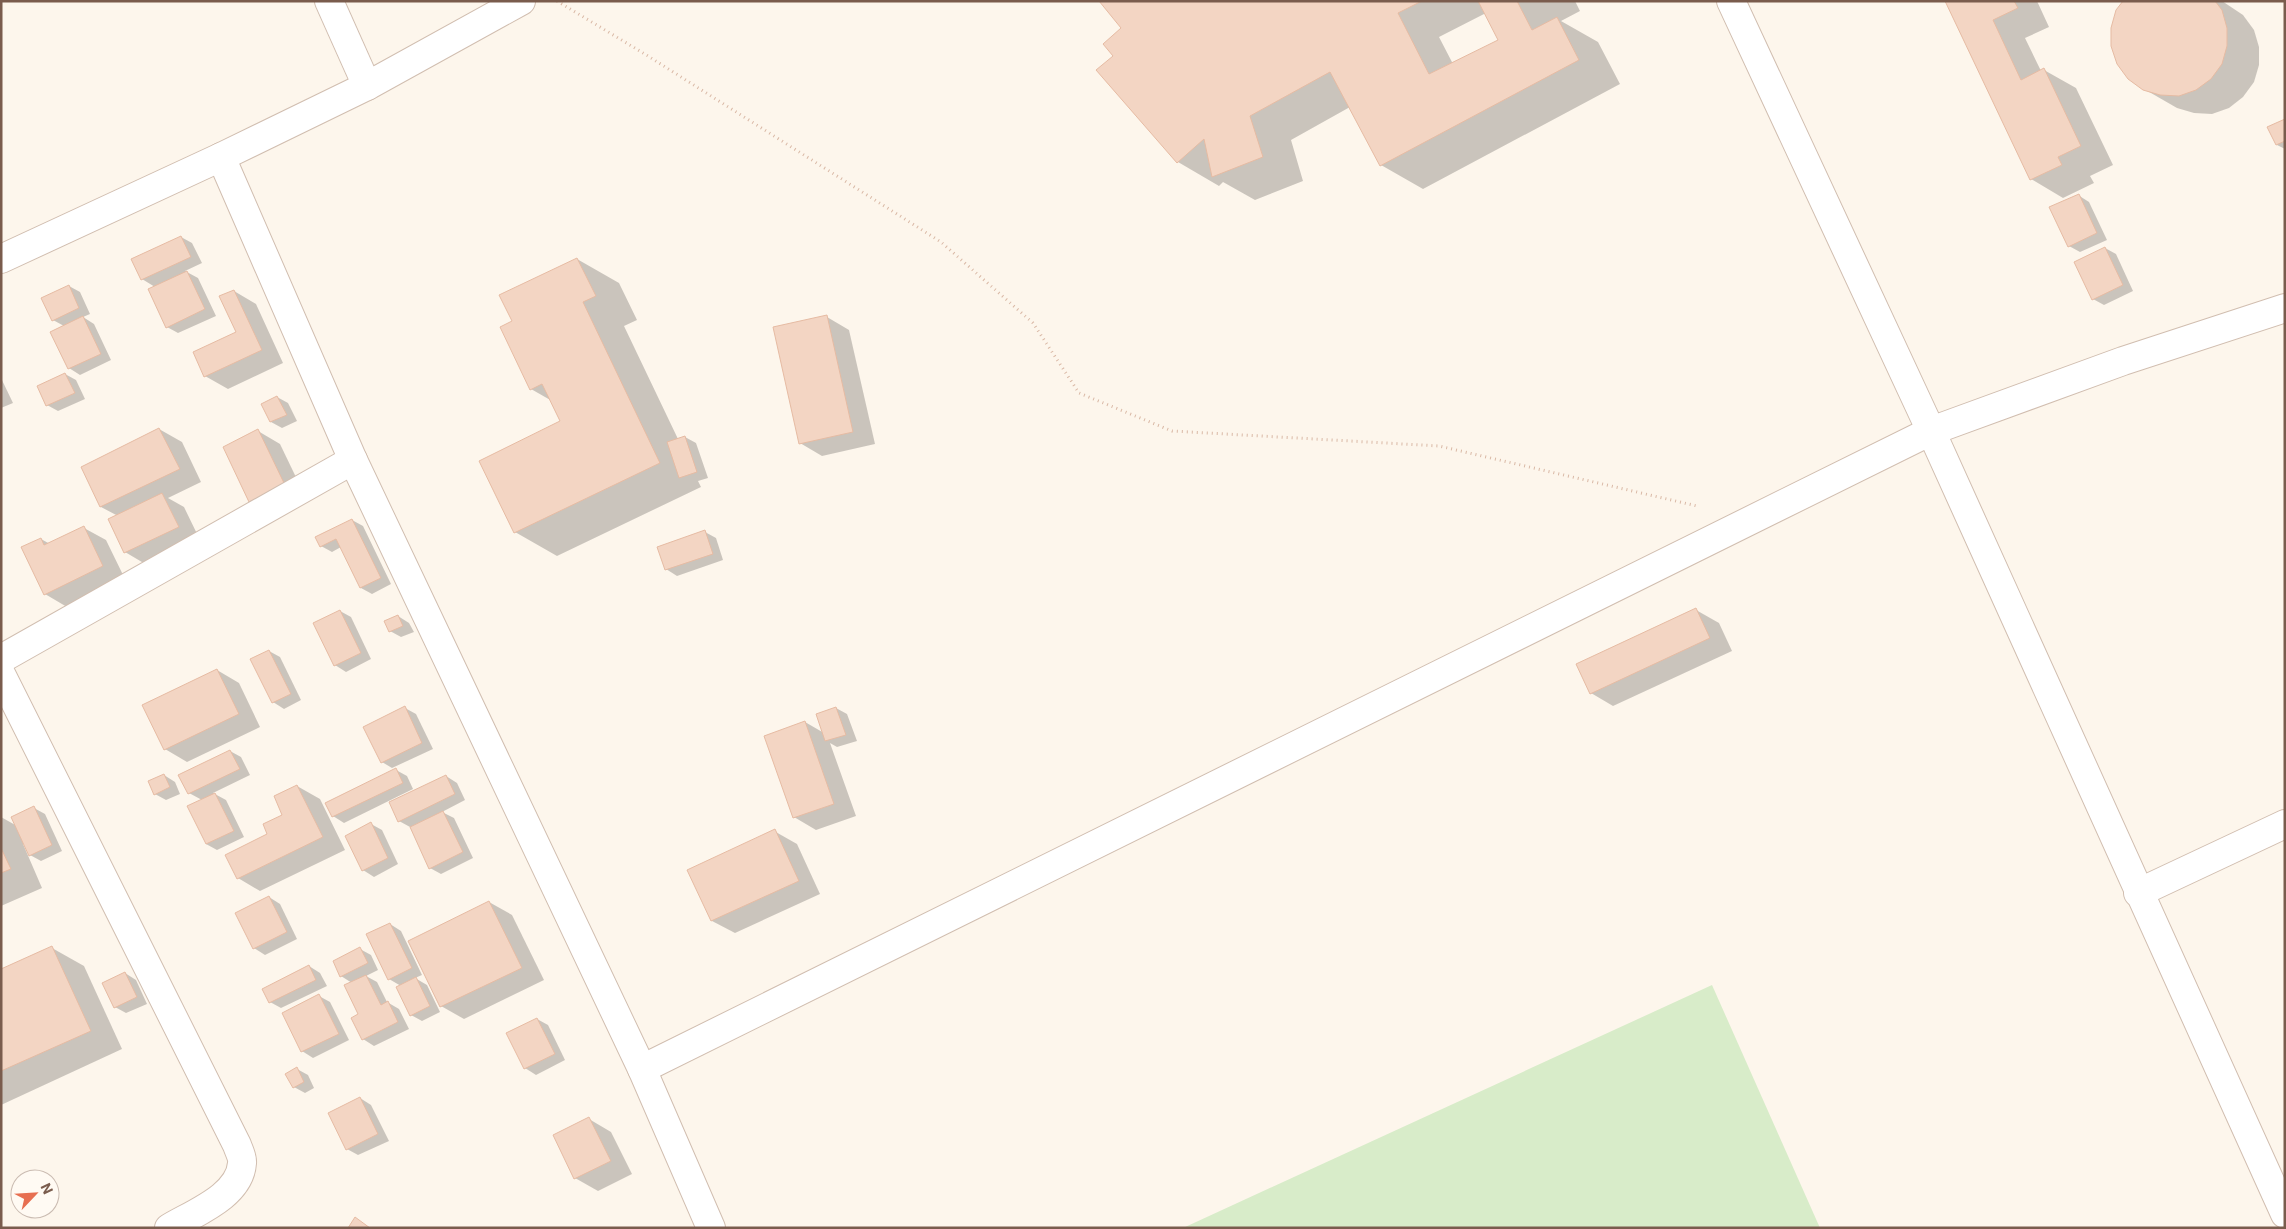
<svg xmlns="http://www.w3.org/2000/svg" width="2286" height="1229" viewBox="0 0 2286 1229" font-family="Roboto,sans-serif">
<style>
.green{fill:#d8ecc9}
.shadow{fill:#0003;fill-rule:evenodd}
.building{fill:#f3d5c3;stroke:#e6bba3}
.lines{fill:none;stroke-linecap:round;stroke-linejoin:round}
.minor-casing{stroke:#d1beb0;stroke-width:30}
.path{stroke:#d9b8a5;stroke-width:3;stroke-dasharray:1 4;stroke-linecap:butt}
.minor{stroke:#fff;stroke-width:28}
</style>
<rect width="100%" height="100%" fill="#fdf6ec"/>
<path class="green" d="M1712,985L1820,1228H1183Z"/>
<g class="shadow">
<path d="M1100,1H1575L1580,11L1561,21L1598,42L1620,84L1423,189L1381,165L1350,107L1291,140L1303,181L1255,200L1223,182L1219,186L1178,162L1115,56L1123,28ZM1486,13L1499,40L1453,64L1439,37Z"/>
<path d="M1946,1H2037L2049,27L2025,38L2041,71L2044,70L2076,88L2113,165L2090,176L2094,183L2063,198L2031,179Z"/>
<path d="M2125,1H2222L2243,15L2254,30L2259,47V65L2254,82L2243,97L2229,108L2212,114L2194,113L2177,108L2144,89Z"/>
<path d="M2285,121V149L2277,145Z"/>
<path d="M2078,195L2089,202L2107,240L2080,252L2069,246Z"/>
<path d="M181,237L192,243L202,263L185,271L198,278L216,316L178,333L167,327L155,287L142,279Z"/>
<path d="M2105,248L2116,254L2133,291L2104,305L2093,299Z"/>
<path d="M577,259L619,283L637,320L624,326L678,439L685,437L696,443L708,478L698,481L701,487L557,556L515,532L562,422L552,401L531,389L514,321Z"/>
<path d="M69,286L80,292L90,314L83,317L94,324L111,360L80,375L69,368L64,326L53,320Z"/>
<path d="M234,291L256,304L283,363L228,389L205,376L238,333Z"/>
<path d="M827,317L849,330L875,444L822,456L800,443Z"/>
<path d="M65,374L76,380L85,399L58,411L47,405Z"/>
<path d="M1,378L13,403L1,408Z"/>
<path d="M277,397L288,403L297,421L282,428L271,422Z"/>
<path d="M159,429L182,442L201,482L168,498L184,507L200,540L147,565L125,552L118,516L101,507L82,467Z"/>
<path d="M258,431L280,444L306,498L273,514L250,501Z"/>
<path d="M352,520L363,526L391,584L372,594L361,588L341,547L332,552L321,546Z"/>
<path d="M84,528L106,540L125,579L67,607L45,594L41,539L50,544Z"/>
<path d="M705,532L716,538L723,560L677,576L666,569Z"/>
<path d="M1696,610L1719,623L1732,651L1613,706L1591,693Z"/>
<path d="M340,611L351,617L371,659L346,672L335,665L315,624Z"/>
<path d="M398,616L409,623L414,632L401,637L390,631Z"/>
<path d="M269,651L280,657L301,700L284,709L273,702L252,660Z"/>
<path d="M217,670L239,683L260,727L187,762L165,749Z"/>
<path d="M405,708L416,714L433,749L392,768L382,762Z"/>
<path d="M836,708L847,714L857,741L837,747L830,743L856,816L816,830L794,817L805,722L824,733Z"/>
<path d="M230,751L241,757L250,775L213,793L226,800L244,837L217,850L206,844L202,800L189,793Z"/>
<path d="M396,770L407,776L413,789L344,823L333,816Z"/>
<path d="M164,775L175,782L180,794L166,800L155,794Z"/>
<path d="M446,776L457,783L465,800L442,812L454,818L473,858L441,874L430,868L410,827L399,821Z"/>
<path d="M297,786L320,799L345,850L260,891L238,878L284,815Z"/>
<path d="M34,808L45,814L62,851L41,861L30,855L25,843L23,844L42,888L1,906V817L17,826Z"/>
<path d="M371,824L382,830L398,864L374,877L363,870Z"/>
<path d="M774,831L797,844L820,894L735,933L712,921L689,871Z"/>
<path d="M269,897L280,904L297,939L265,955L254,948Z"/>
<path d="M489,902L512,915L544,980L464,1019L441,1006Z"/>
<path d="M390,924L401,931L422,975L415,978L427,985L440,1012L422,1021L411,1015L401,986L389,979Z"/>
<path d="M52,948L84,966L122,1049L1,1105V971Z"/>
<path d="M360,949L371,955L378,970L366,976L377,982L387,1002L399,1009L409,1029L374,1046L363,1039L360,1014L352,983L341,976Z"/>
<path d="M309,966L320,973L327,986L281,1008L270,1002Z"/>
<path d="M125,973L136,980L147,1004L126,1013L115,1007Z"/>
<path d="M319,996L330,1002L349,1040L313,1058L302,1051Z"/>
<path d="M537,1019L548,1025L565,1060L536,1075L525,1068Z"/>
<path d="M297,1069L308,1075L314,1088L305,1093L294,1087Z"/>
<path d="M360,1098L371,1105L389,1141L358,1155L347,1149Z"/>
<path d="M589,1119L611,1132L632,1174L598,1191L575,1178Z"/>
</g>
<g class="building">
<path d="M1099,1H1422L1398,13L1429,74L1498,40L1478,1H1517L1532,30L1557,17L1579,60L1380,166L1330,72L1250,116L1263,157L1212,177L1204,139L1177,163L1096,70L1113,56L1103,44L1121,28Z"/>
<path d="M1945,1H2014L2018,8L1993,20L2021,80L2044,68L2081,146L2058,157L2062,165L2030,180Z"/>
<path d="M2123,1H2215L2222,10L2227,28V46L2222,64L2211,79L2196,90L2179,96L2160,95L2143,90L2128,79L2117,64L2111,46V28L2116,10Z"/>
<path d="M2285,119V141L2276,145L2267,127Z"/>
<path d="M2079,194L2097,233L2068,247L2049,207Z"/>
<path d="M181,236L191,257L141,280L131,259Z"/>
<path d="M2105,247L2123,285L2092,300L2074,262Z"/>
<path d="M577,258L596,296L583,302L660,463L514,533L479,461L560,421L542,384L530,390L500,327L512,321L499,295Z"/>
<path d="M187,271L205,309L166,328L148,289Z"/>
<path d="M69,285L79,308L52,321L41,298Z"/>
<path d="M234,290L262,350L204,377L193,352L236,332L219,296Z"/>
<path d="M827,315L853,432L799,444L773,327Z"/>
<path d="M83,316L101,354L68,369L50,332Z"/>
<path d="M65,373L75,393L46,406L37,386Z"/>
<path d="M277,396L287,415L270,422L261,404Z"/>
<path d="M159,428L180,469L100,507L81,467Z"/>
<path d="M258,429L285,485L249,502L223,447Z"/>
<path d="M685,436L697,472L679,478L667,442Z"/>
<path d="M162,493L179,527L124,553L108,519Z"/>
<path d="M352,519L381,578L360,588L336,539L320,547L315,537Z"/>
<path d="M84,526L103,566L44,595L21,547L41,538L44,545Z"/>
<path d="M705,530L713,554L665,570L657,547Z"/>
<path d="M1696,608L1710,638L1590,694L1576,664Z"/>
<path d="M340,610L361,653L334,666L313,623Z"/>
<path d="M398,615L403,626L389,632L384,621Z"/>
<path d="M269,650L291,694L272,703L250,659Z"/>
<path d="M217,669L239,714L164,750L142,705Z"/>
<path d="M405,706L422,743L381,763L363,727Z"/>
<path d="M836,707L846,735L825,741L816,714Z"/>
<path d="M805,721L834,804L793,818L764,736Z"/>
<path d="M230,750L240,769L188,794L178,775Z"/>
<path d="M396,768L403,783L332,817L325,803Z"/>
<path d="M164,774L170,787L154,795L148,781Z"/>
<path d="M446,775L455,794L398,822L389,802Z"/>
<path d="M297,785L323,837L237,879L225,855L267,834L263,824L282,815L274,796Z"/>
<path d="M215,793L234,831L206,844L187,806Z"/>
<path d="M34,806L52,845L29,856L11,817Z"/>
<path d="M443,811L463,852L429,869L410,827Z"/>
<path d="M371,822L388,858L362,871L345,836Z"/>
<path d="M775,829L799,881L711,921L687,870Z"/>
<path d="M1,848L11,869L1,873Z"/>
<path d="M269,896L287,932L253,949L235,913Z"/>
<path d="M489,901L522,968L440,1007L408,941Z"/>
<path d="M390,923L412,968L388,980L366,934Z"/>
<path d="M52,946L91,1031L1,1071V969Z"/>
<path d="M360,947L368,963L340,977L333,961Z"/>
<path d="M309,965L316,980L269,1003L262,989Z"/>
<path d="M125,972L137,997L114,1008L102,983Z"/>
<path d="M366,975L381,1005L388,1001L398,1022L362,1040L351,1018L358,1014L344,985Z"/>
<path d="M416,977L430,1006L410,1016L396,987Z"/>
<path d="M319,994L339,1034L301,1052L282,1013Z"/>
<path d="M537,1018L555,1054L524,1069L506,1033Z"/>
<path d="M297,1067L304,1082L293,1088L285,1074Z"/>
<path d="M360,1097L378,1134L346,1150L328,1113Z"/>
<path d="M589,1117L611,1161L574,1179L553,1135Z"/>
<path d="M355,1217L370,1228H348Z"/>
</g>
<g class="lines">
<defs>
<g id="minor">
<path d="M329,1L367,86"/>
<path d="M1731,1L1931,431L2285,1214"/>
<path d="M221,157L353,460L642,1069L711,1228"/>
<path d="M1,259L221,157L367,86L521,1"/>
<path d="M1,659L353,460"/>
<path d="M1,674L237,1145C239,1151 243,1158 242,1163C240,1196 194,1213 169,1228"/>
<path d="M2138,893L2285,824"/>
<path d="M642,1069L1931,431L2123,361L2285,308"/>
</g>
</defs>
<use href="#minor" class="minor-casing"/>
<path class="path" d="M557,1L648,56L941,242L1033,323L1079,393L1172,431L1439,446L1697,506"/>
<use href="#minor" class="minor"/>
</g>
<rect width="2286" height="1229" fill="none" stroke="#7a5c4d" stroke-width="5"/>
<g transform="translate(35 1194) rotate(65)"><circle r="24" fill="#fffaf3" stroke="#cabbb1"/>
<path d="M0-4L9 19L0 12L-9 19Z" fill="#e76f51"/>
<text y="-8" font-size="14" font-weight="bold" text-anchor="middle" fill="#7a5c4d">N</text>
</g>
</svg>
